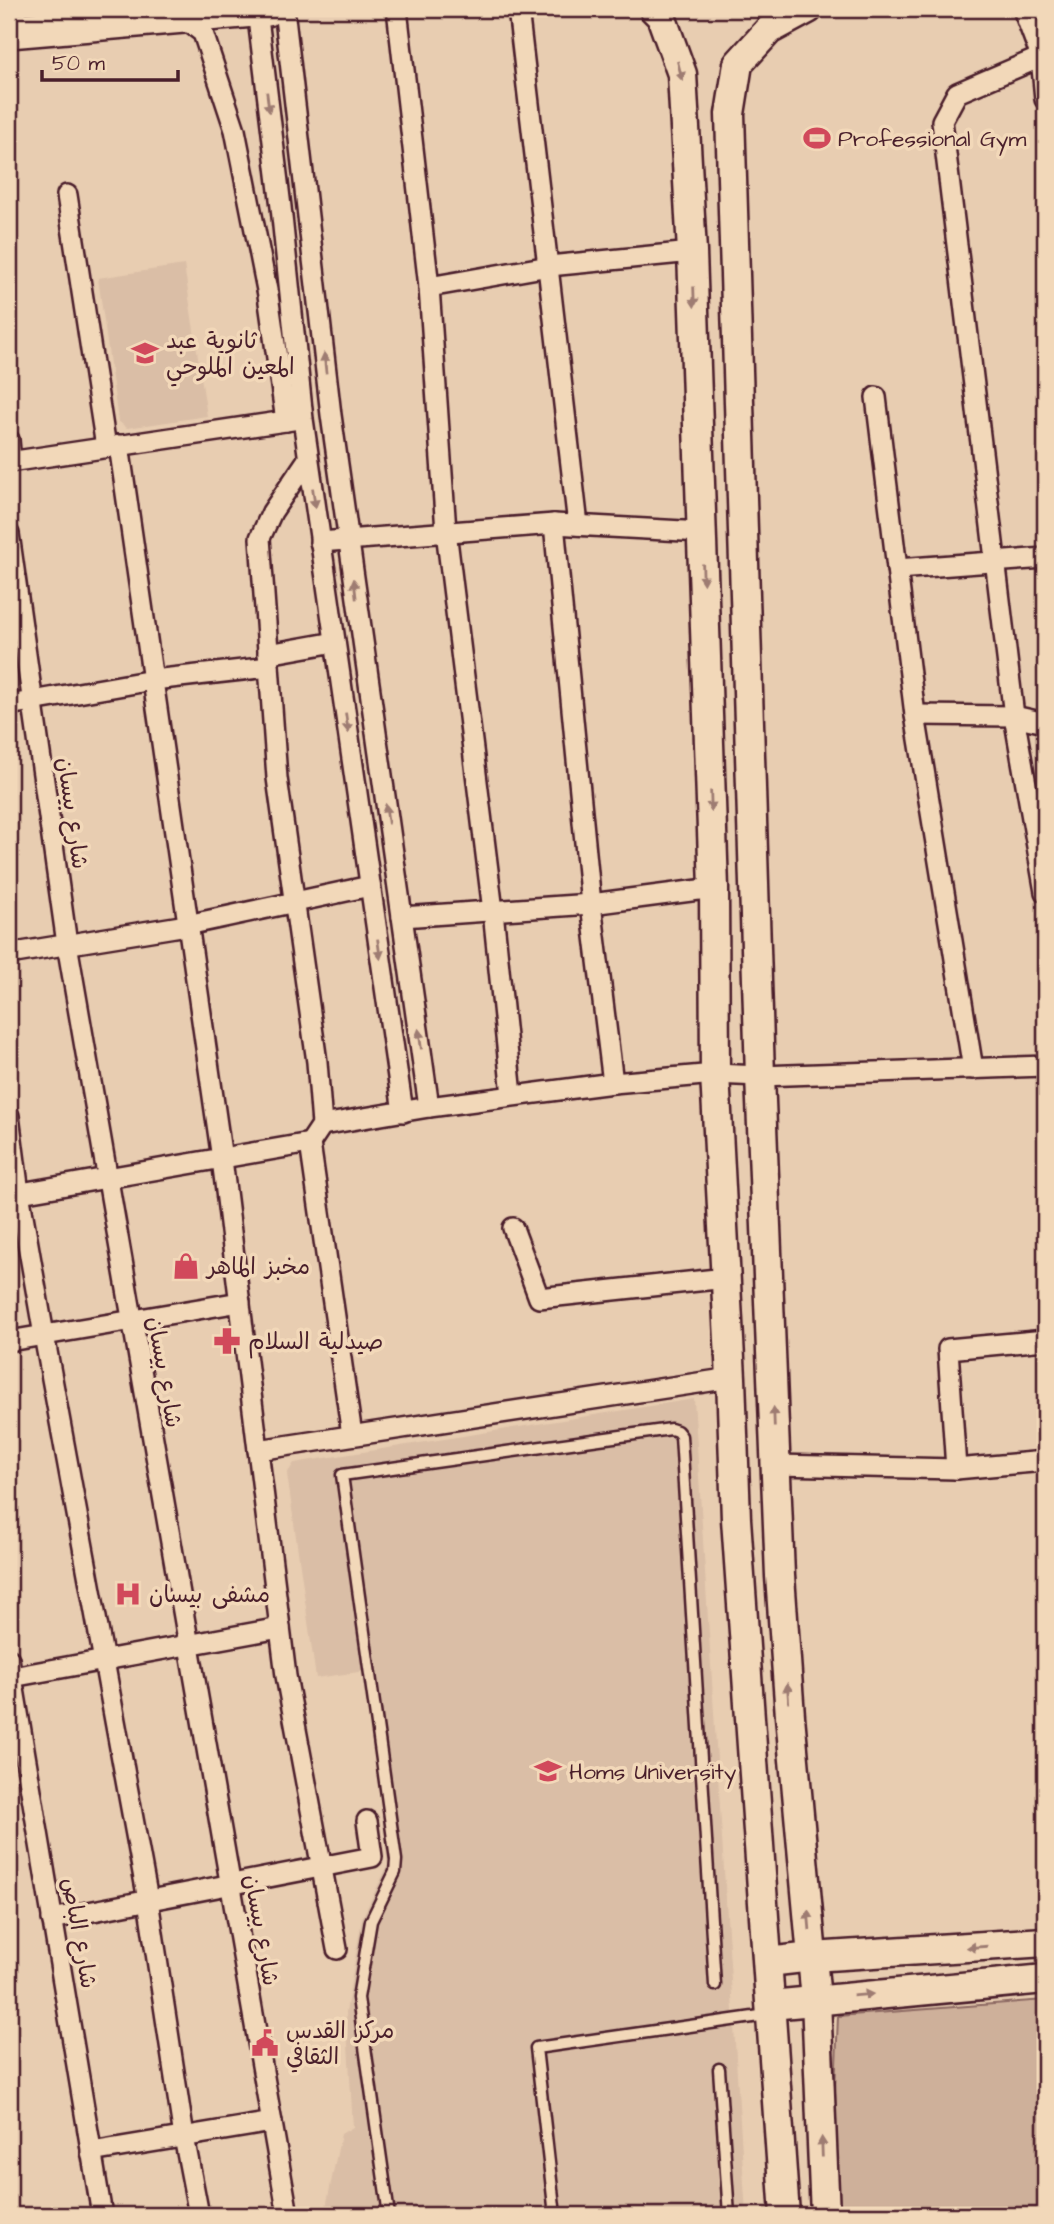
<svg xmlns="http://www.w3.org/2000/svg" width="1054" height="2224" viewBox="0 0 1054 2224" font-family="'Architects Daughter','Playpen Sans Arabic',sans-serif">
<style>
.built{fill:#dabea6}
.green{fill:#ceb09a;stroke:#8c6862;stroke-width:2}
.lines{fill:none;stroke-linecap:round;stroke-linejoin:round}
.service-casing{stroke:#4a1f2b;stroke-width:15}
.minor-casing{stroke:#4a1f2b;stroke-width:24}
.secondary-casing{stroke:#4a1f2b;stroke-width:33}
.trunk-casing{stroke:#4a1f2b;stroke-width:38}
.service{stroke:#f2d8b9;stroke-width:10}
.minor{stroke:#f2d8b9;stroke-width:19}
.secondary{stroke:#f2d8b9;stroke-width:28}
.trunk{stroke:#f2d8b9;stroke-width:33}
.oneway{fill:#9e7c72}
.labels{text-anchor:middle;stroke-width:7;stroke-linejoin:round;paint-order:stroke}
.poi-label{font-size:23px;fill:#4a1f2b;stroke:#f2d8b9;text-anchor:start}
.street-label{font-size:23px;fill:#4a1f2b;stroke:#f2d8b9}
</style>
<rect width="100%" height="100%" fill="#e8cdb1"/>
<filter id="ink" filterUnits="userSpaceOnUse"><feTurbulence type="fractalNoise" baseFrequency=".0143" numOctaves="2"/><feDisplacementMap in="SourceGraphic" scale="14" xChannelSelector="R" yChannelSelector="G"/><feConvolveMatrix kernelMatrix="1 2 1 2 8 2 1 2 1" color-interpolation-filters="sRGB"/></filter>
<g filter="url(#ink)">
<g class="built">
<path d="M184,265L207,416L127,428L118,421L98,278Z"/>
<path d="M694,1399L746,2215H319L325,2212L341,2134L353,2127L346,2012L362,1918L388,1865L366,1671L316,1678L287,1474L294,1463Z"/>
</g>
<path class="green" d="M1045,2000V2215H830L838,2016Z"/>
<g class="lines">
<defs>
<g id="service">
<path d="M719,2069L729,2215"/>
<path d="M389,2215L358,1998L371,1921L395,1872L396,1860L342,1475L671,1429L677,1431L681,1436L715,1985"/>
<path d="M555,2215L536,2048L767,2015"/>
</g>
<g id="minor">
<path d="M284,9L331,415L429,1107"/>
<path d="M397,9L429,287L446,531L493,911L512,1095"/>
<path d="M518,9L578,525"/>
<path d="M1023,9L1041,57L1045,99"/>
<path d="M257,10L281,207L303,419L403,1112"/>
<path d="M181,16L203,33L235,130L268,295L286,421"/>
<path d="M1041,57L957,93L942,121L1014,716L1045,892"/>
<path d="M67,195L106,447"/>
<path d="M429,287L549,266L692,252"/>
<path d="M876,397L915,715L973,1069"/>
<path d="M9,440L11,462"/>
<path d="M119,445L222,1159L286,1676L337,1949"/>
<path d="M308,459L272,512L260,538L277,778L317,1062L322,1125L310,1143L352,1435"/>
<path d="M9,462L299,419"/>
<path d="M554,524L591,904L613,1083L715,1074L760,1076L1045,1066"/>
<path d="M9,534L67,944L288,2215"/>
<path d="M320,542L554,524L702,532"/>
<path d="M897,569L1045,558"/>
<path d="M268,654L335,642"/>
<path d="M9,705L153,680L269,667"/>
<path d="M915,715L1014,716L1045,723"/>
<path d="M402,917L591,904L714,888"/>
<path d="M9,954L187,925L370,886"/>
<path d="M9,1116L19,1193L44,1335L148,1900L184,2137L199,2215"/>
<path d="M322,1125L429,1107L613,1083"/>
<path d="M9,1195L310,1143"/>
<path d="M513,1228L539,1298L726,1278"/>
<path d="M9,1341L240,1302"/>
<path d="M258,1450L731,1378"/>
<path d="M776,1465L956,1469L1045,1461"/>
<path d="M956,1469L948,1349L1045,1340"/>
<path d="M9,1659L102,2215"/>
<path d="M12,1677L280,1628"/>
<path d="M52,1919L372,1857L367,1821"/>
<path d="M91,2152L272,2122"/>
</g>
<g id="secondary">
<path d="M654,9L661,16L682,74L692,252L714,888L715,1074L731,1378L736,1519L785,2215"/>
<path d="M808,9L769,30L738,64L730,114L760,1076L780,1576L790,1716L816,2000L825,2215"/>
<path d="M768,1962L812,1957L1045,1942"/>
<path d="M771,2005L1045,1979"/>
</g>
<path id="trunk" d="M9,31L267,9"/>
</defs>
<use href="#service" class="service-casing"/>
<use href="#minor" class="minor-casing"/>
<use href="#secondary" class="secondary-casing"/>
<use href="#trunk" class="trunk-casing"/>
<use href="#service" class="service"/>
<use href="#minor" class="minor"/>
<use href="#secondary" class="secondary"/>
<use href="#trunk" class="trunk"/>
</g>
<defs><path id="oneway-solid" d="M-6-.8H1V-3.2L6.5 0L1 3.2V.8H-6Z" transform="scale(1.75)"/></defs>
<g class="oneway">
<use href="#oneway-solid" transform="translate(680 71) rotate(76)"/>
<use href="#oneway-solid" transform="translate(268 102) rotate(83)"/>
<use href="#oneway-solid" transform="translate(694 297) rotate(88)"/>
<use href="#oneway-solid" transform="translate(325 363) rotate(-96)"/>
<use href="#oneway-solid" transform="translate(314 498) rotate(82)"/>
<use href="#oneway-solid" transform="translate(703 574) rotate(88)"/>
<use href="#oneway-solid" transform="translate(355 589) rotate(-97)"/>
<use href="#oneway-solid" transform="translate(347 723) rotate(82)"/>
<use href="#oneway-solid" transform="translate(711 801) rotate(88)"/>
<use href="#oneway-solid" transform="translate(387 814) rotate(-98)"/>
<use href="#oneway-solid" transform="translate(379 949) rotate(82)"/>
<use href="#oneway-solid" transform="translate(420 1039) rotate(-98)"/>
<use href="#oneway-solid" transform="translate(774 1417) rotate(-92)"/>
<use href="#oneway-solid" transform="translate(788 1693) rotate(-94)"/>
<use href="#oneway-solid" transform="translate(809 1920) rotate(-95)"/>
<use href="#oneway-solid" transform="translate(977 1947) rotate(176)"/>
<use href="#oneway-solid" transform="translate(863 1995) rotate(-5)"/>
<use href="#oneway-solid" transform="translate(822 2147) rotate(-92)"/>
</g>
</g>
<defs>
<symbol id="stadium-bare" viewBox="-9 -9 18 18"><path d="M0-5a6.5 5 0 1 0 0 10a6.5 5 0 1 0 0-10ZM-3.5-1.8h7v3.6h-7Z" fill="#d1495b" stroke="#f2d8b9" stroke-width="2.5" paint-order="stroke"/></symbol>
<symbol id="school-bare" viewBox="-9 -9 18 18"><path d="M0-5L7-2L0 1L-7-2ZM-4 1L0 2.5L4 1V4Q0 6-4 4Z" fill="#d1495b" stroke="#f2d8b9" stroke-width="2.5" paint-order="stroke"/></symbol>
<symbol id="shop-bare" viewBox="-9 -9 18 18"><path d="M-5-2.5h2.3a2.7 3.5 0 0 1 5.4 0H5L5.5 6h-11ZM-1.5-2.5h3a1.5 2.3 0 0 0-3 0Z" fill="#d1495b" stroke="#f2d8b9" stroke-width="2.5" paint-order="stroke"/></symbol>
<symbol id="pharmacy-bare" viewBox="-9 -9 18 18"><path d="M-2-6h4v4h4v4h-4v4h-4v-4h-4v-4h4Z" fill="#d1495b" stroke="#f2d8b9" stroke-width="2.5" paint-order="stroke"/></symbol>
<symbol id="hospital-bare" viewBox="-9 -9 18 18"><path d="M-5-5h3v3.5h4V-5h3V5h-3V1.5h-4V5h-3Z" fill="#d1495b" stroke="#f2d8b9" stroke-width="2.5" paint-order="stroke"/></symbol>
<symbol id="university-bare" viewBox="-9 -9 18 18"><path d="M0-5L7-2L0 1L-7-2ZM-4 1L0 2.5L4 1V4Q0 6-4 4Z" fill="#d1495b" stroke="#f2d8b9" stroke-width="2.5" paint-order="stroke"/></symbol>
<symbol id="civic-bare" viewBox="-9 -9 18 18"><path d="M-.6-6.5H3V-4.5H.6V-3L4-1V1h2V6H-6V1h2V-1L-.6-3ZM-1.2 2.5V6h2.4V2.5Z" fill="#d1495b" stroke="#f2d8b9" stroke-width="2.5" paint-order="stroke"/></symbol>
</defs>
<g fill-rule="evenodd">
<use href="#stadium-bare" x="798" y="119" width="38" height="38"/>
<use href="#school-bare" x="126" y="334" width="38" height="38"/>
<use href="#shop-bare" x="167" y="1247" width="38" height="38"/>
<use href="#pharmacy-bare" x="208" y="1322" width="38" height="38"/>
<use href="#hospital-bare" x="109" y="1575" width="38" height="38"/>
<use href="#university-bare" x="529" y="1752" width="38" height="38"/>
<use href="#civic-bare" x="246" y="2024" width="38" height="38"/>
</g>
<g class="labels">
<g class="poi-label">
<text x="838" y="146">Professional Gym</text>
<text x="166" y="348">ثانوية عبد<tspan x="166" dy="26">المعين الملوحي</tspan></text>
<text x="207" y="1274">مخبز الماهر</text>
<text x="248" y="1349">صيدلية السلام</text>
<text x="149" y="1602">مشفى بيسان</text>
<text x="569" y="1779">Homs University</text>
<text x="286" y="2038">مركز القدس<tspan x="286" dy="26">الثقافي</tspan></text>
</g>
<g class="street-label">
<text transform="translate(73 813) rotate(82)" y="8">شارع بيسان</text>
<text transform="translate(165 1372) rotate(80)" y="8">شارع بيسان</text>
<text transform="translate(262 1930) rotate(80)" y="8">شارع بيسان</text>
<text transform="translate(80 1933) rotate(80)" y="8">شارع الباص</text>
</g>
</g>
<rect width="1054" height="2224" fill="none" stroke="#f2d8b9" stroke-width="35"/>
<rect x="18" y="18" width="1019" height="2189" fill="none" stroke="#4a1f2b" stroke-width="2.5" filter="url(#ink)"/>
<path d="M42 70v10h136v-10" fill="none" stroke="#4a1f2b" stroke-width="3.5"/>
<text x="52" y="70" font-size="21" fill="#4a1f2b" stroke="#f2d8b9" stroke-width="5" paint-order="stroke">50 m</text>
</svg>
